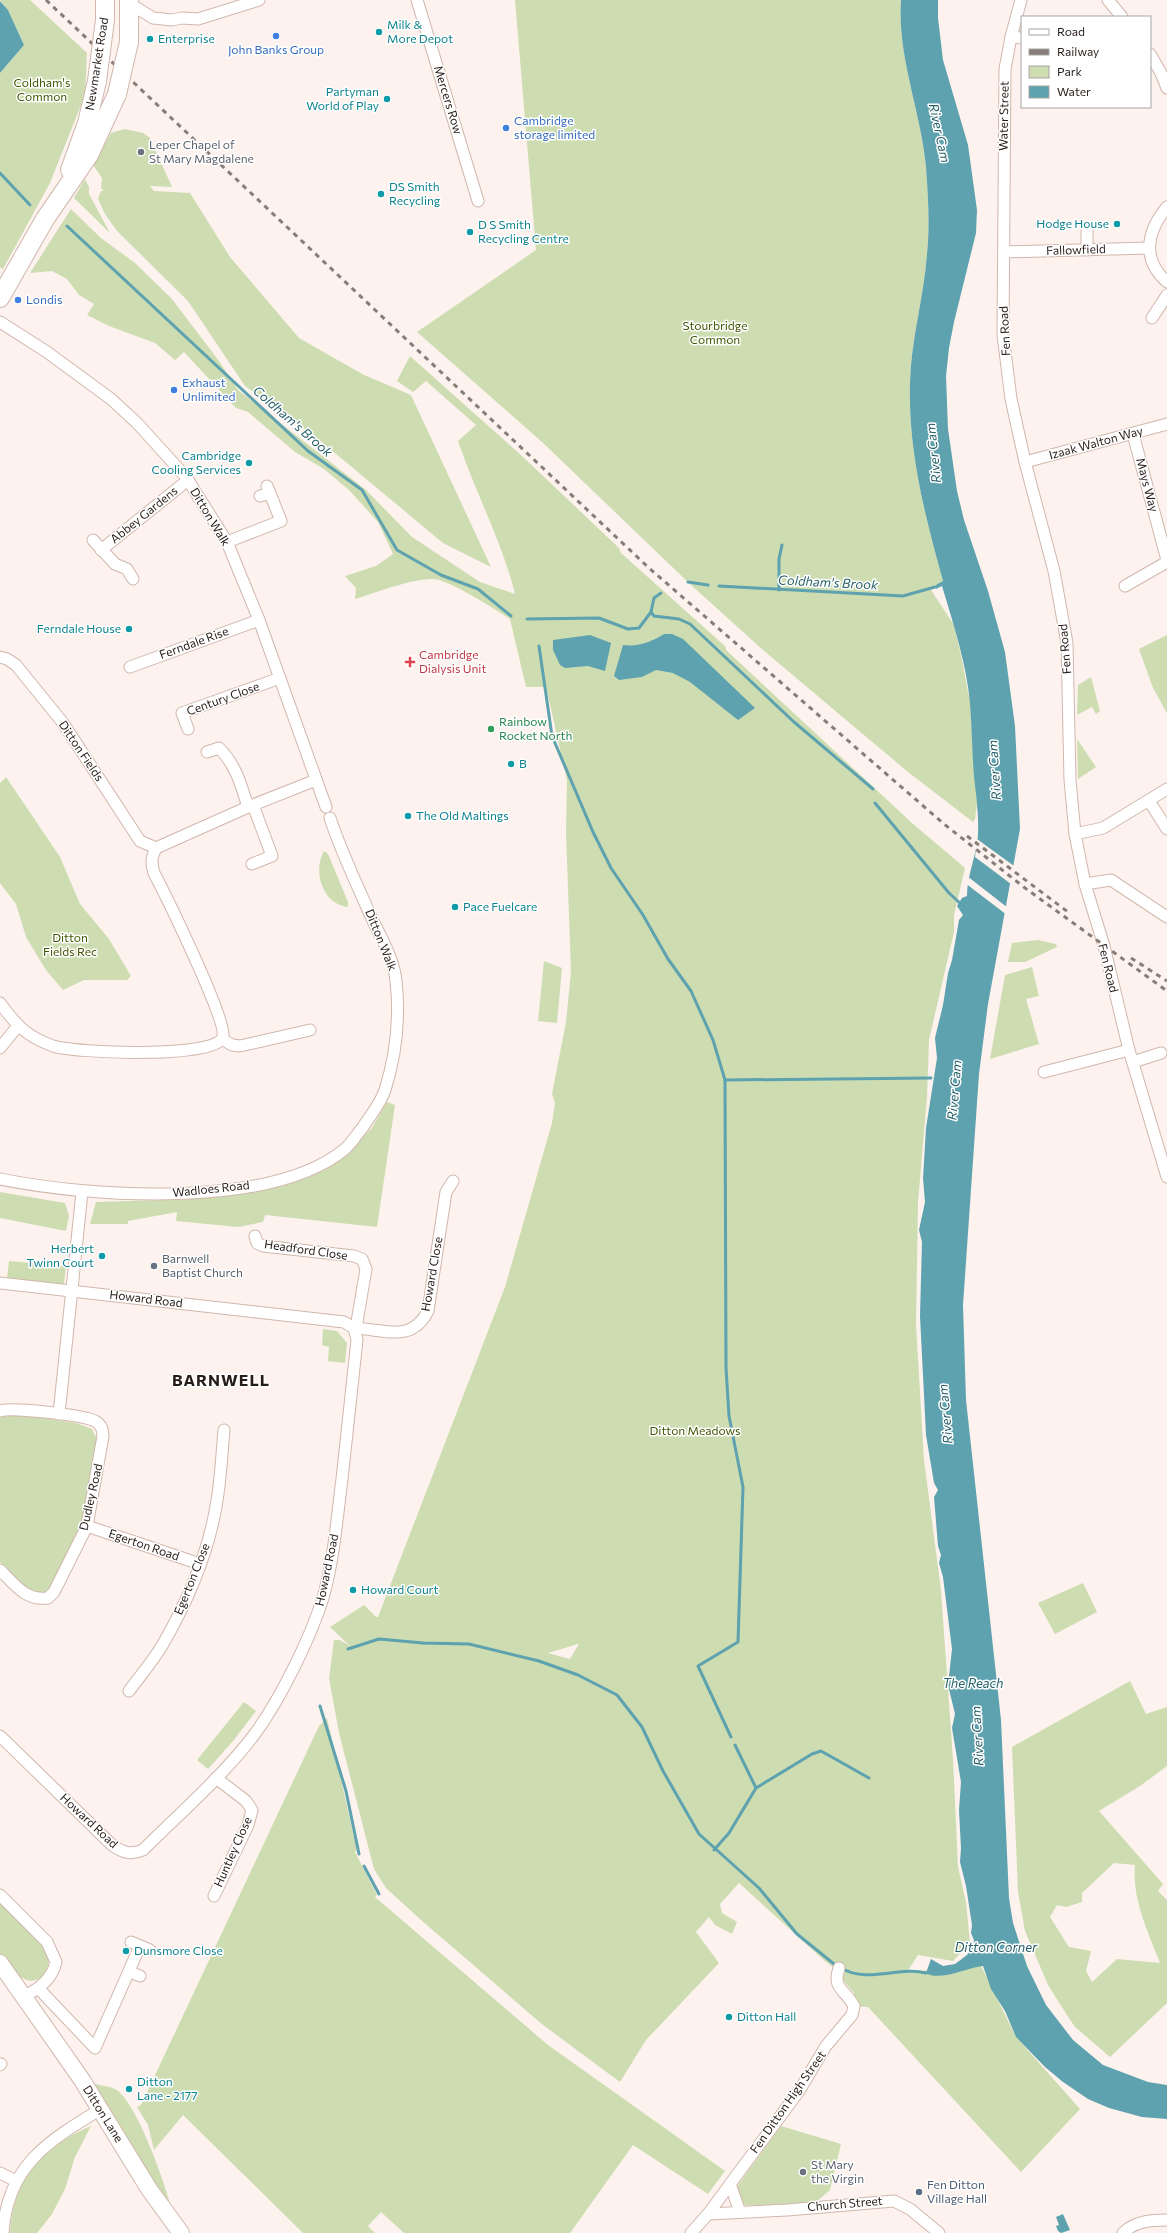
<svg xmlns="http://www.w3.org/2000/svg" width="1167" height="2233" viewBox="0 0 1167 2233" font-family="Commissioner,sans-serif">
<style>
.green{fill:#cdddb1;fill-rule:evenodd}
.water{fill:#5da2ae}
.pier{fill:#fdf2ed}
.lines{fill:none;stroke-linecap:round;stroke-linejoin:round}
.stream{stroke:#5da2ae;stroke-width:3}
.street-casing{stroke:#d1b7ac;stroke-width:13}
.secondary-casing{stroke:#d1b7ac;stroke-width:18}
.primary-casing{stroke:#d1b7ac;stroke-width:20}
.street{stroke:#fff;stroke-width:11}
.secondary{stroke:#fff;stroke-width:16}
.primary{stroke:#fff;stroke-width:18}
.rail{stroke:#877d79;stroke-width:3;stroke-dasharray:5 5;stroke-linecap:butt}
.primary-bridge-casing{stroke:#d1b7ac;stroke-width:20;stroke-linecap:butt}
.primary-bridge{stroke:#fff;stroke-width:18}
.culture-dot{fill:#0f9aa8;stroke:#fff;stroke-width:1.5}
.shop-dot{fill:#3f7fe0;stroke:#fff;stroke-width:1.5}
.worship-dot{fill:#6b7280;stroke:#fff;stroke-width:1.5}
.health-dot{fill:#e0444e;stroke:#fff;stroke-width:1.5}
.leisure-dot{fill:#2e9e5b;stroke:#fff;stroke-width:1.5}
.service-dot{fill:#5c6f8a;stroke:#fff;stroke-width:1.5}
.labels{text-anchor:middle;stroke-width:3;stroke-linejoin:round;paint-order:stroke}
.culture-label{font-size:12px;fill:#0d838f;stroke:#fff;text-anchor:start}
.shop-label{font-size:12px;fill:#366cbe;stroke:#fff;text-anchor:start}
.street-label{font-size:12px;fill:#261d19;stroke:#fff}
.park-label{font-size:12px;fill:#425603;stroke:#fff}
.worship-label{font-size:12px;fill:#5b616d;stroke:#fff;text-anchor:start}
.health-label{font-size:12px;fill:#be3a42;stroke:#fff;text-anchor:start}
.leisure-label{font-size:12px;fill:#27864d;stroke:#fff;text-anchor:start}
.service-label{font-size:12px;fill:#4e5e75;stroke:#fff;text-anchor:start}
.water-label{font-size:13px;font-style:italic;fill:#266069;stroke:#fff}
.district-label{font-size:16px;font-weight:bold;letter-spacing:1px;fill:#261d19;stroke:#fff}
</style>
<rect width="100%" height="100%" fill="#fdf2ed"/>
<g class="green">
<path d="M30,0L87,53L85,95L50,183L3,269L0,267V73L24,45L8,10L0,0Z"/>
<path d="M515,0H901C897,57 921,111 926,167C928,195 930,226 927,254C924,297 911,339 910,383C908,451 925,516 943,581L931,590L954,625L961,655L970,703L977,804L975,819L973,822L908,772L763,650L691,585L542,442L417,332L536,250Z"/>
<path d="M125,129L143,133L150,138L172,187L150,186L154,191L190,193L230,257L299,338L364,375L411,395L491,567L443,543L323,443L245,386L188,301L117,231L105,214L98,199L101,191H104L101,188L102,178L93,165L111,133Z"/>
<path d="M85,179L89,187V194L110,233L74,198Z"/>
<path d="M71,209L101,238L135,263L172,299L219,361L238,390L366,490L412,537L480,582L515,594C502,541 475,492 458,441L476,425L426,381L413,392L397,381L410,356L522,456L619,548L621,553L726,647V650L912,823L965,868L954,915V932L929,1040L927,1097L918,1203L916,1325L924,1460L941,1590L953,1759L958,1867L966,1902L970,1943L953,1961L918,1955L907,1972L981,1966L1016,2037L1080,2109L1021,2172L868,2007L854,2006V1993L837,1973H841L826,1962L739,1883L720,1904L722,1913L737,1922L732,1934L715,1925L709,1917L696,1932L719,1963L646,2040L620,2082L543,2025L421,1920L386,1888L374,1869L339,1733L329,1678L334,1640H340L350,1646L330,1627L364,1605L376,1617H378L505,1287L552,1123L555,1103L552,1094L566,1022L571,971L566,833L567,780L546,687H526L510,619C496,610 447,578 432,579C406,580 379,592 355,599L356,588L345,576L376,566L393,554L378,522L349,490L324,469L295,452L248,412L236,408L184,352L175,360L155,343L109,326L87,315L94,304L79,295L67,279L52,271L30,273ZM579,1644L570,1659L548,1653L578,1644Z"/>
<path d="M1167,635V713L1153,688L1139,649Z"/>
<path d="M1091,677L1100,711L1096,714L1092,707L1077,715L1078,685Z"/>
<path d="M1077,739L1096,767L1078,779Z"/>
<path d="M6,777L60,857L80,904L109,939L131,976L127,980H84L63,990L46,970L26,937L16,904L0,883V783Z"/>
<path d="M324,851L328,854L348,902V907C323,905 312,871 324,851Z"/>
<path d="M1038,940L1056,944L1057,947L1025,962H1008L1012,943Z"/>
<path d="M544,961L562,968L557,1023L538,1021Z"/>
<path d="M1032,967L1039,996L1026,999L1039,1044L990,1059L1005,975Z"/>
<path d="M387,1102L395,1105L377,1227L265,1215L263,1222L238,1227L176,1221L177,1212L128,1221V1224H90L96,1202L194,1199L298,1181L347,1153L372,1128Z"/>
<path d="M0,1192L65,1203L69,1216L66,1231L0,1218Z"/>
<path d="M9,1261L66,1266L64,1284L7,1278Z"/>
<path d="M323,1329L337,1331L347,1343L345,1363L328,1361L329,1347L322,1345Z"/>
<path d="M11,1413L76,1423L92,1429L98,1441C89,1493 82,1552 46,1594C27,1595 13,1575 0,1562V1415Z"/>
<path d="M1083,1583L1097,1612L1055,1634L1038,1603Z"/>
<path d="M1130,1681L1146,1714L1167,1707V1766L1140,1786L1099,1811L1163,1884L1158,1891L1167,1900V2003L1110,2057L1075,2027L1065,2012L1048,1985L1025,1931L1018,1892L1012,1747ZM1114,1863L1135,1865C1132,1900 1148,1931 1160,1963L1117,1959L1092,1982L1086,1971L1091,1951L1069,1947L1050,1917L1057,1905L1066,1907L1082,1902V1893Z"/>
<path d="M244,1702L256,1711L233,1741L208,1769L197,1760Z"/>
<path d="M327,1718L357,1850L355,1852L377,1895L375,1897L548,2045L725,2171L708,2194L633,2145L570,2233H404L381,2212L368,2226L375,2233H303L183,2115L154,2150L148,2125L137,2107L141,2105L319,1726Z"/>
<path d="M0,1899L49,1946C53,1976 33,1995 10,1967C7,1963 2,1959 0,1954C0,1946 0,1910 0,1899Z"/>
<path d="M91,2083C98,2085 108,2086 115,2089C136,2100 165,2183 171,2207H168Z"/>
<path d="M91,2126L75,2157L65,2189L52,2214L37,2233H10C12,2180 44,2145 91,2126Z"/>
<path d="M781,2126L841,2144L830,2190L815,2203L783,2207L745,2205L740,2200L736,2188Z"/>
</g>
<g class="water">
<path d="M901,0H938V18L943,60L968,145L977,210L976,233L954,322L949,348L946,376L948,429L957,491L964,520L988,591L1005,652L1015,726L1020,829L988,1004L979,1074L963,1305L966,1400L1001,1720L1009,1898L1013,1923L1027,1966L1046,2005L1073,2040L1103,2065L1148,2082L1167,2085V2119L1142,2117L1109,2108L1088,2099L1063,2082L1045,2067L1016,2037L1005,2011L991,1989L983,1966C969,1967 939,1982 926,1973L931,1959L943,1966L955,1964L967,1955L973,1947L974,1940L971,1933L972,1925L966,1886L960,1862L961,1848L959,1810L961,1782L952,1728L955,1714L948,1685L952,1649L943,1577L939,1563L941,1555L938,1546L934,1497L938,1490L934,1483L926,1435L920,1316L922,1242L919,1230L925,1202L923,1178L926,1128L937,1058L935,1038L943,1005L948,973L952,960L959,920L963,915L957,906L962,898L967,896C967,874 977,855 978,834C979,814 976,796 974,776C972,752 972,728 970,704C967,665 953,623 942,586L936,589V585L943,581C925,516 908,451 910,383C911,339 924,297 927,254C930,226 928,195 926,167C921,111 897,57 901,0Z"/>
<path d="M0,1L8,10L24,45L0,73Z"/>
<path d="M664,634H672L683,639L755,708L738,720L690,682L673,673L656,670L642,677L619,680L614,676L623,645C639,647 651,642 664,634Z"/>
<path d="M590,635L611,643L605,671L588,666L565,668L560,665L553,650V640Z"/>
<path d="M1063,2214L1070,2230L1061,2233L1058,2231L1056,2226L1059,2225L1056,2217Z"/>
</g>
<g class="pier">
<path d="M977,839L1014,866L1011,884L975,857Z"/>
<path d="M967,876L1008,908L1007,915L965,883Z"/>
</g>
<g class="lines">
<g class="stream">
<path d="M0,173L30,205"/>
<path d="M67,226L308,451L362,490L397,550L441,575L478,589L511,616"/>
<path d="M688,582L708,585"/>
<path d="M719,586L903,596L935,587"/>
<path d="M779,590V559L782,545"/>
<path d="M651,612L654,616L679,619L690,624L794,722L873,789"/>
<path d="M527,619L599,618L628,629L639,628L651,612L654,598L661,593"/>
<path d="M539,646L552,736L593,832L611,868L643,915L668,959L691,991L713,1040L725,1080L726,1368L729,1416L743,1487L738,1642L698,1666L731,1737"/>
<path d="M875,803L949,893L962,905"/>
<path d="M725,1080L931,1078"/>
<path d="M348,1649L379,1639L423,1643L469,1644L539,1661L578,1675L617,1695L642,1727L663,1771L699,1834L759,1888L797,1934L834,1964"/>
<path d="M320,1706L346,1791L359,1854"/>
<path d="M756,1788L812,1754L821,1751L869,1778"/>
<path d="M714,1850L729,1833L756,1788L735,1745"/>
<path d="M364,1866L379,1894"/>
<path d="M841,1968C868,1984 899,1966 926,1973"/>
</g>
<defs>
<g id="street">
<path d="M417,0L478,201"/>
<path d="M1021,0L1011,37L1005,69L1003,335L1011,399L1025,462L1054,571L1067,643L1070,780L1075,834L1085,884L1104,946L1129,1050L1167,1177"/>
<path d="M1108,0L1122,17"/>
<path d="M129,3L153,18L172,20L182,18L198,19L259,0"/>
<path d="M1011,37L1022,38"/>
<path d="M1150,54L1161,73L1167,88"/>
<path d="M1167,207C1147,231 1141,259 1167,282"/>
<path d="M1087,250V229"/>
<path d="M1004,252L1148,248"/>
<path d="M1152,318L1167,295"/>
<path d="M0,322L47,352L111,399L137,423L186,477L227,542L259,620L326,807"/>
<path d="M1133,434L1167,560"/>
<path d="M1025,462L1167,424"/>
<path d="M260,496L270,493"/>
<path d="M93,540L115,564L127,569L133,579"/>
<path d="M227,542L281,521L267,486"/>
<path d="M101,550L188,480"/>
<path d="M1125,586L1167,562"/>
<path d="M0,657L7,659L16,665L63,723L140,841L156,848"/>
<path d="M130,667L259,620"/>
<path d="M188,729L182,713L280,678"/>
<path d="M207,752L219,748C236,765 241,785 248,807"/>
<path d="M1149,801L1167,829"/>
<path d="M1075,834L1103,828L1167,789"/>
<path d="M252,864L272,856L253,805"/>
<path d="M1085,884L1111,880L1167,917"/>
<path d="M0,1003C17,1026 26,1036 53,1046C74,1053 217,1059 223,1037C227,1020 166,896 154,873C151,863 151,858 156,848L248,807L316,780"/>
<path d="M222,1039L232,1045L240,1046L310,1030"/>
<path d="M0,1048L17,1027"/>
<path d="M1133,1062L1161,1053"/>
<path d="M1044,1072L1129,1050"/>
<path d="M0,1179C89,1197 271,1210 345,1149C352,1143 357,1134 363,1127C370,1116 381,1103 385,1090C396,1055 400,1017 396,981C394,960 382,939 373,921C358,887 342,854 330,818"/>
<path d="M255,1236L257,1243L263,1246L354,1256L362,1259L366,1269L357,1322L354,1328C384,1329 411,1344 428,1311L446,1192L453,1181"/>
<path d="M0,1283L344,1322L354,1328L357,1340C352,1387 347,1433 342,1479C337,1518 334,1559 323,1598C310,1639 280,1700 254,1735C222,1777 180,1813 143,1850C131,1855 123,1853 112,1845L0,1736"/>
<path d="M0,1411C11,1407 83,1415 95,1421C101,1424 103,1429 103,1436L87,1526L54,1592L48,1598C26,1601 15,1585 0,1570"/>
<path d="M59,1414L82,1192"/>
<path d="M87,1526L200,1564"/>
<path d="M129,1691C140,1676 153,1661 163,1644C189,1599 211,1546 218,1494C221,1473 222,1452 224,1430"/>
<path d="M0,1895L47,1942L56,1962C52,1979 40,1989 24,1996"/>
<path d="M214,1896L248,1825L252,1810L246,1801L216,1778"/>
<path d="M131,1942L150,1950"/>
<path d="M130,1972L140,1976"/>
<path d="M39,1989L95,2048L140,1946"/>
<path d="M0,2065L1,2064"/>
<path d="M0,2173L16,2181"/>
<path d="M730,2184L740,2212"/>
<path d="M708,2214L787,2210L894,2201L910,2209L939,2233"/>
<path d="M3,2233C7,2166 48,2141 101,2109"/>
<path d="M691,2233L708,2214L799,2091L826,2046L852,2015L854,2006C845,1989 832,1989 839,1968"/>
<path d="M1123,2233C1135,2221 1151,2220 1167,2220"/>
</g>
<path id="secondary" d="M0,1963L82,2080L149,2189L181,2233"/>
<g id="primary">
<path d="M129,0V42"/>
<path d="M105,20V0"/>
<path d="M70,170L87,123L97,81"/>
<path d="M0,298L45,219L89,155L117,94"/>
</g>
</defs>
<use href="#street" class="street-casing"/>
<use href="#secondary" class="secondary-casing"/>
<use href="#primary" class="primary-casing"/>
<use href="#street" class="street"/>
<use href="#secondary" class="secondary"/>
<use href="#primary" class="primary"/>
<g class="rail">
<path d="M46,0L649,568L944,824L1025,888L1167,991"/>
<path d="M967,836L1068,912"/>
<path d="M1131,958L1167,981"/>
</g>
<defs>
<g id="primary-bridge">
<path d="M97,81L105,20"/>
<path d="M117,94L129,42"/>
</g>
</defs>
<use href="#primary-bridge" class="primary-bridge-casing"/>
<use href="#primary-bridge" class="primary-bridge"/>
</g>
<g class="culture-dot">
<circle cx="379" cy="32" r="4"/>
<circle cx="150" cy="39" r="4"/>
<circle cx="387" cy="99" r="4"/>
<circle cx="381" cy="194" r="4"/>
<circle cx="1117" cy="224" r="4"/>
<circle cx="470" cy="232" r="4"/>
<circle cx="249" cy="463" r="4"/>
<circle cx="129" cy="629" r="4"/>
<circle cx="511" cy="764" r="4"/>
<circle cx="408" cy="816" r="4"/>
<circle cx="455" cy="907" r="4"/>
<circle cx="102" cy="1256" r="4"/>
<circle cx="353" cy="1590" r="4"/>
<circle cx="126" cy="1951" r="4"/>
<circle cx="729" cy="2017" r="4"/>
<circle cx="129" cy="2089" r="4"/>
</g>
<g class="shop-dot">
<circle cx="276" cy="36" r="4"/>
<circle cx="506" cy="128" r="4"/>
<circle cx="18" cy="300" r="4"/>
<circle cx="174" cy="390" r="4"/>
</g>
<g class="worship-dot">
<circle cx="141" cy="152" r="4"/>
<circle cx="154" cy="1266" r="4"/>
<circle cx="803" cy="2172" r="4"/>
</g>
<path class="health-dot" d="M408 656h4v4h4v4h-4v4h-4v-4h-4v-4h4z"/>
<circle class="leisure-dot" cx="491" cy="729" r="4"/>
<circle class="service-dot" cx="919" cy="2192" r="4"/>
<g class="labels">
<g class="culture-label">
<text x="387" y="29">Milk &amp;<tspan x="387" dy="14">More Depot</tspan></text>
<text x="158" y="43">Enterprise</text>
<text x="379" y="96" text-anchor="end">Partyman<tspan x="379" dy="14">World of Play</tspan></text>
<text x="389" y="191">DS Smith<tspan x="389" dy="14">Recycling</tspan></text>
<text x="1109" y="228" text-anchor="end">Hodge House</text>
<text x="478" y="229">D S Smith<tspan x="478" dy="14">Recycling Centre</tspan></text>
<text x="241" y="460" text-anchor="end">Cambridge<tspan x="241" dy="14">Cooling Services</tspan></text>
<text x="121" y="633" text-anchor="end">Ferndale House</text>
<text x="519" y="768">B</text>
<text x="416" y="820">The Old Maltings</text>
<text x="463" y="911">Pace Fuelcare</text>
<text x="94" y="1253" text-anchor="end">Herbert<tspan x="94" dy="14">Twinn Court</tspan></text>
<text x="361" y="1594">Howard Court</text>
<text x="134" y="1955">Dunsmore Close</text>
<text x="737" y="2021">Ditton Hall</text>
<text x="137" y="2086">Ditton<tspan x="137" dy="14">Lane - 2177</tspan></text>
</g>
<g class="shop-label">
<text x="276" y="54" text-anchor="middle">John Banks Group</text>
<text x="514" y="125">Cambridge<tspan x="514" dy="14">storage limited</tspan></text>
<text x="26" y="304">Londis</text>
<text x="182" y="387">Exhaust<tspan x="182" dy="14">Unlimited</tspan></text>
</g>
<g class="street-label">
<text transform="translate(97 64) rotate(-81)" y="4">Newmarket Road</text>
<text transform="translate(448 100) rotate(73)" y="4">Mercers Row</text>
<text transform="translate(1004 116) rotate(-89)" y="4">Water Street</text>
<text transform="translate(1076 250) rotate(-2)" y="4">Fallowfield</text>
<text transform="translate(1005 331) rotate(-93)" y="4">Fen Road</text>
<text transform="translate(1096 443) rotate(-15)" y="4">Izaak Walton Way</text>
<text transform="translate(1147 485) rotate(75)" y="4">Mays Way</text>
<text transform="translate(144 515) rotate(-39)" y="4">Abbey Gardens</text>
<text transform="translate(210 517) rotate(59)" y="4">Ditton Walk</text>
<text transform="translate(194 643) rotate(-20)" y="4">Ferndale Rise</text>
<text transform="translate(1065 649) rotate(-95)" y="4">Fen Road</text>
<text transform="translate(223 699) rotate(-20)" y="4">Century Close</text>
<text transform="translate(81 751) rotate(56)" y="4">Ditton Fields</text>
<text transform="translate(381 940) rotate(68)" y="4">Ditton Walk</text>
<text transform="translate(1108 968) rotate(76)" y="4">Fen Road</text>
<text transform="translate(211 1189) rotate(-6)" y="4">Wadloes Road</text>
<text transform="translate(306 1250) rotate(8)" y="4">Headford Close</text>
<text transform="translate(432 1274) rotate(-80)" y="4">Howard Close</text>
<text transform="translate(146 1299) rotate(7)" y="4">Howard Road</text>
<text transform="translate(91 1497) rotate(-77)" y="4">Dudley Road</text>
<text transform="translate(144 1545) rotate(19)" y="4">Egerton Road</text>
<text transform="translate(327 1570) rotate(-78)" y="4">Howard Road</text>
<text transform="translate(192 1579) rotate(-68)" y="4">Egerton Close</text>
<text transform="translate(89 1821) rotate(43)" y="4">Howard Road</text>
<text transform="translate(233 1852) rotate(-66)" y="4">Huntley Close</text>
<text transform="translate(788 2102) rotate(-55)" y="4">Fen Ditton High Street</text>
<text transform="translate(103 2114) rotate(58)" y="4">Ditton Lane</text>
<text transform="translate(845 2204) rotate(-5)" y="4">Church Street</text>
</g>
<g class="park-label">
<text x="42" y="87">Coldham's<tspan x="42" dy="14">Common</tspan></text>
<text x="715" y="330">Stourbridge<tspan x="715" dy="14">Common</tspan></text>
<text x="70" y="942">Ditton<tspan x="70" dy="14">Fields Rec</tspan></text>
<text x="695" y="1435">Ditton Meadows</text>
</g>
<g class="worship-label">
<text x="149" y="149">Leper Chapel of<tspan x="149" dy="14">St Mary Magdalene</tspan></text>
<text x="162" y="1263">Barnwell<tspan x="162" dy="14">Baptist Church</tspan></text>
<text x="811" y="2169">St Mary<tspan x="811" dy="14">the Virgin</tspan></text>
</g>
<g class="health-label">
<text x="419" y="659">Cambridge<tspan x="419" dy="14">Dialysis Unit</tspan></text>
</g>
<g class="leisure-label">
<text x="499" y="726">Rainbow<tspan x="499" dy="14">Rocket North</tspan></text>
</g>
<g class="service-label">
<text x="927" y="2189">Fen Ditton<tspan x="927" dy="14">Village Hall</tspan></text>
</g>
<g class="water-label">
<text transform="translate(940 133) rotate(78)" y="5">River Cam</text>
<text transform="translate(293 421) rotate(41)" y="5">Coldham's Brook</text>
<text transform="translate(933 453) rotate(-96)" y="5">River Cam</text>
<text transform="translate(828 582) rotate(3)" y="5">Coldham's Brook</text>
<text transform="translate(994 770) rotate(-94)" y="5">River Cam</text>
<text transform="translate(954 1090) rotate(-85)" y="5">River Cam</text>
<text transform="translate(945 1414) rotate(-95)" y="5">River Cam</text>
<text x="973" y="1688">The Reach</text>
<text transform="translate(977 1736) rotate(-93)" y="5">River Cam</text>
<text x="996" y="1952">Ditton Corner</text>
</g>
<g class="district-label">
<text x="221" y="1386">BARNWELL</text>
</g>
</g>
<rect x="1021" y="16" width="130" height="92" fill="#ffffff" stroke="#a8a5a3"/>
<rect x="1029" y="29" width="20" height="6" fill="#ffffff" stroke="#a8a5a3"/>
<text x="1057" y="36" font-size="12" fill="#261d19">Road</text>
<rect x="1029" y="49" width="20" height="6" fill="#877d79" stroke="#a8a5a3"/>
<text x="1057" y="56" font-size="12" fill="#261d19">Railway</text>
<rect x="1029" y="66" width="20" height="12" fill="#cdddb1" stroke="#a8a5a3"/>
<text x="1057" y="76" font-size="12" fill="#261d19">Park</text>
<rect x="1029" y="86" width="20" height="12" fill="#5da2ae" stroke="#a8a5a3"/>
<text x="1057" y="96" font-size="12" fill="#261d19">Water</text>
</svg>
